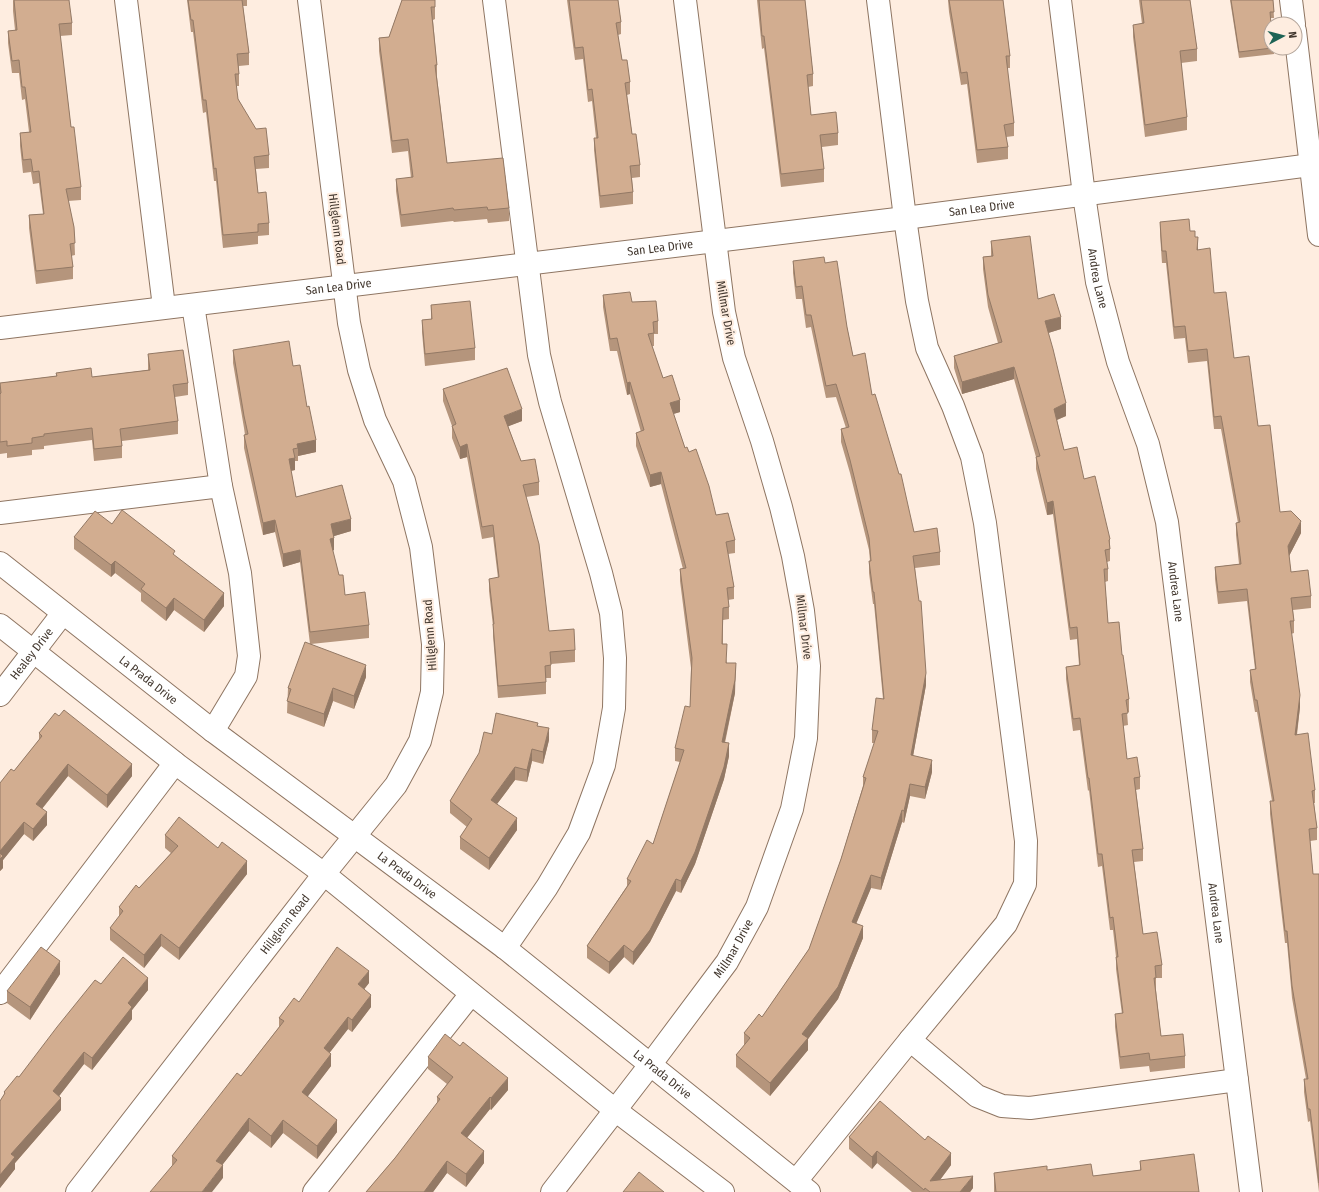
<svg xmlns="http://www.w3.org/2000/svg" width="1319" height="1192" viewBox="0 0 1319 1192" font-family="'Fira Sans Condensed',sans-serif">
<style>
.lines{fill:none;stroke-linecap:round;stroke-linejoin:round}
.minor-casing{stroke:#8e7562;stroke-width:24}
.major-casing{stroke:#8e7562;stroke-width:24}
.minor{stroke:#fff;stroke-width:22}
.major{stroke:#fff;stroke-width:22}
.wall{fill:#b5957c}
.shaded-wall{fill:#937965}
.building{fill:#d2ad90;stroke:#937965}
.labels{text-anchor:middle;stroke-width:4;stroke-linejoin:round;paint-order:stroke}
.street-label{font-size:12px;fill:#42372e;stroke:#feede0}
</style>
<rect width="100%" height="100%" fill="#feede0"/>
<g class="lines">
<defs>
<g id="minor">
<path d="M126,0L164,307"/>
<path d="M494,0L539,355L550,402L601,573L611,613L615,658L614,708L604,765L579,833L547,887L505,948"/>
<path id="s1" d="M1060,0L1084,195L1097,282L1118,362L1148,444L1167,522L1251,1192"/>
<path d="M1291,0L1294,24"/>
<path d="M1295,31L1319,235"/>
<path d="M193,305L221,486"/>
<path id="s2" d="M0,328L905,218L1319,164"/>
<path d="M0,513L221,486L240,573L249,656L246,676L213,731"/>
<path id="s3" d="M0,695L63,613"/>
<path d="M0,993L175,763"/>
<path d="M910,1040L977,1096L1002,1106L1030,1108L1237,1080"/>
<path d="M796,1181L910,1040L1006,924L1025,884L1026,841L985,523L972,457L953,406L927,348L917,301L905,218L878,0"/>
<path id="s4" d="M77,1192L324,874L396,785L420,741L432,692L433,644L421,547L404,481L375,420L359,370L349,323L309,0"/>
<path d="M314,1192L471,994"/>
<path id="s5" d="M552,1192L650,1065L727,962L757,907L792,809L806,738L809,666L803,611L793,556L781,507L762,441L734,358L724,312L685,0"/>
</g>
<g id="major">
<path id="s6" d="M0,563L213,731L505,948L809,1192"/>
<path d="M0,625L175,763L324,874L615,1110L723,1192"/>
</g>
</defs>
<use href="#minor" class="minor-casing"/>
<use href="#major" class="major-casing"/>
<use href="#minor" class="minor"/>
<use href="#major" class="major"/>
</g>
<g class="wall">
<path d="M13,0L72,23V35L60,36L71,127L81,187V200L68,201L74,227L75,255L71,256L73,267V279L36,284L29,228V215L43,214L39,183L33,184L31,172L23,173L20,146V133L29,132L25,99L22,100L19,73H12L8,43V31L15,30L13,11Z"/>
<path d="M187,0H247V6H243L249,53V65L239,66V86H236L238,99L269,155V168L256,169L258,193L269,223V235L258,236V244L223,248L216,181H214L206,112L203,113L193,32H191Z"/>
<path d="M402,0L435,7V19L433,20L437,65V77L447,163L509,208V221L488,223L487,219L454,222L453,221L401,227L396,191V179L411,178L408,151L392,153L379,51V38L389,37Z"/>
<path d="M567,0H618L621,22V34L618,35L622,60L630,82V94L627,95L632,134L640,165V177L632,178L633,192V204L600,208L594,150V138H596L592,101L588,102L583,59L575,60Z"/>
<path d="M757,0H805L813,74V86L808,87L811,115L838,133V145L822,147L824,169V182L781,187L764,48L762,49Z"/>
<path d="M948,0H1003L1010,56V68H1007L1014,123V136L1006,137L1008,147V159L977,163L967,84L961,85L949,12Z"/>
<path d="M1139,0H1190L1197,49V61L1181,63L1187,117V130L1145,137L1133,37V25L1142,24Z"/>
<path d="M1230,0H1273L1274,18H1270L1274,48V54L1239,58Z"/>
<path d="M1160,222L1190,231L1195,237L1198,250L1214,293L1234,358L1258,426L1280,512L1301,533L1289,556L1291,572L1311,596V608L1293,610L1294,621V633L1291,634L1300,707L1297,735L1315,790V803H1314L1317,828V840L1310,841L1313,874H1319V1192L1310,1121L1308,1122L1304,1092V1079H1306L1292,998L1287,943H1285L1270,814V801H1272L1257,712H1255L1250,682V670L1255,669L1247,601L1218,604L1215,579V567L1239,564L1236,535V523H1238L1221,429H1214L1207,361L1188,363L1185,338L1174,339L1166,263H1162L1160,234Z"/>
<path d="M991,241L1061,329L1048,333L1066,416L1057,420L1064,450L1084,479L1110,539V561L1107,562L1108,569V581L1105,582L1108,623L1122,655L1129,699V712H1127L1128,725L1123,726L1127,759L1140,777V789L1136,790L1143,849V861L1134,862L1143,934L1162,965V978H1156V990L1161,1036L1185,1056V1068L1150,1072L1149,1066L1120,1069L1115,1027V1014H1122L1116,969V957L1113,930H1110L1102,866L1098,867L1089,790L1088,791L1080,730L1073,731L1066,679V667L1079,665L1077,639L1070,640L1053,514L1047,515L1036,469V457L1014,379L962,394L954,368V356L998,343L988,307L983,269V257L991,256Z"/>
<path d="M793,261L825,263L847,327L853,356L872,395L914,532L940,552V565L915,568L926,685L913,756L932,772L925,799L910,796L904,823L902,822L881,890L871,888L856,923L863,938L838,999L808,1039V1050L770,1096L736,1067V1055L744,1046V1033L762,1017L809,949L841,859L863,786V777L875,743H872V730L883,699L874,604H873L869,573V561H870L869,550L850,473L841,442V429L846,428L836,397L826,398L811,327L806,328L802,299H796L793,273Z"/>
<path d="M603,295L632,302L658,321V334H654V346H652L663,378L680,412L673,414L685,448L689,452L716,515L735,540V553L728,554L734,587V599L728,600L729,607V619L723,620V644L727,663L735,693L725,743L729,756L724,779L695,864L681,893L676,891L650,942L633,965L624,957L609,974L587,958V946L627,886V879L653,844L680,762L675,761V748L690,707L691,668L680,581V569H683L661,484L650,487L636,446V433L641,432L630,394L627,395L617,351H610L603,307Z"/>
<path d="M431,305L475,348V360L425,366L422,332V320L431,319Z"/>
<path d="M233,350L293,366L307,407L316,452L298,456V461H295V470L291,471L296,497L351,531L334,536V550L332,551L339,575L345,595L369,625V638L311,644L366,677L354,709L333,701L324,727L287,713L288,688L310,644L300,562L283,567L275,532L263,535L244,448V435H245L244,428L233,363Z"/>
<path d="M148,354L188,383V395L175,397L178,421V434L122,441V458L94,461L92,440L44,446V449L32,450V455L7,458V453L0,454V383L56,376V373L92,377L148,370Z"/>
<path d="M443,389L522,421L508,426L521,461L539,482V495L526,497L549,631L575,650V662L551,664V678H546V694L498,698L493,636V626L489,591V579L498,578L493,537L482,539L467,457L460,459L452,438V426L443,401Z"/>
<path d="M112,524L175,556L224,606L204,632L174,610L166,621L141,601V593L115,573L111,577L74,549V537Z"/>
<path d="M538,726L549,740L543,764L532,761L527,782L515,780L497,804L517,830L489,870L460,849V837L467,827L450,813V801L492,734Z"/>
<path d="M39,733L132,776L107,808L68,776L42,809L47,825L33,841L24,834L3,860V868L0,871V783L14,771L39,740Z"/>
<path d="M165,835L247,874L179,960L161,946L144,968L110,940V928L119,917V907L139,888L171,853L165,848Z"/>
<path d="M60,974L30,1020L7,1003V991Z"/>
<path d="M369,983L364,989L371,1007L352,1032L348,1029L330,1052L331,1066L307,1097L337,1132L317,1159L283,1133L271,1148L249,1131L222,1165L223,1178L172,1165V1156L241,1076L279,1027V1018L299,1002Z"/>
<path d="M101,984L148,990L132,1010V1019L92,1070L84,1064L59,1096L61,1110L15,1163V1169L0,1188V1101L4,1095V1092L19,1077Z"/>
<path d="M428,1057L508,1090L491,1110L490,1109L467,1138L484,1163L466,1187L447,1173L433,1192H366L395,1158L437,1104V1097L447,1084L428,1069Z"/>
<path d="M849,1137L951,1165L940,1180L973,1188L970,1192H912L877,1163L872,1169L849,1149Z"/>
<path d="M1140,1161L1199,1192H994V1173L1047,1170L1093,1176L1140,1170Z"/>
</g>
<g class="shaded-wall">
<path d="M1198,237V249L1197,262V250Z"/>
<path d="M1061,317V329L1045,334V321Z"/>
<path d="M1014,367V379L962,394V382Z"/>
<path d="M630,382V394L627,395V383Z"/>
<path d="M680,400V412L670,415V403Z"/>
<path d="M1066,403V416L1054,421V409Z"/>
<path d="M522,409V421L504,428V416Z"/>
<path d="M316,440V452L298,456V448L297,444Z"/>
<path d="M467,444V457L460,459V447Z"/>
<path d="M295,458V470L289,471V459Z"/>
<path d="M661,472V484L650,487V475Z"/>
<path d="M1053,501V514L1047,515V503Z"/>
<path d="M351,519V531L331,537V524Z"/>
<path d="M275,520V532L263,535V523Z"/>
<path d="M1301,521V533L1288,558V546Z"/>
<path d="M334,538V550L330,551V539Z"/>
<path d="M300,550V562L283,567V554Z"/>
<path d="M115,561V573L111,577V565Z"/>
<path d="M224,593V606L204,632V620Z"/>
<path d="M174,598V610L166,621V608Z"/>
<path d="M736,663L735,693L722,754V742Z"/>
<path d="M366,665V677L354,709V696Z"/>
<path d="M926,673V685L911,767V755Z"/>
<path d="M333,688V701L324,727V714Z"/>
<path d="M1300,695V707L1295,747V735Z"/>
<path d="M549,728V740L543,764V752Z"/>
<path d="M729,743V756L724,779L695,864L681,893V881Z"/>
<path d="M532,749V761L527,782V770Z"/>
<path d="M932,760V772L925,799V787Z"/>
<path d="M68,764V776L36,816V804Z"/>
<path d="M132,764V776L107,808V795Z"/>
<path d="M515,767V780L491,812V800Z"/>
<path d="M910,784V796L904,823V811Z"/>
<path d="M902,810V822L881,890V878Z"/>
<path d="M47,812V825L33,841V829Z"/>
<path d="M517,818V830L489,870V858Z"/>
<path d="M24,822V834L3,860V868L0,871V851Z"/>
<path d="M247,861V874L179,960V948Z"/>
<path d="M871,875V888L852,934V922Z"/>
<path d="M676,879V891L650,942L633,965V952Z"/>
<path d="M863,926V938L838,999L808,1039V1050L770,1096V1083L802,1034Z"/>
<path d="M161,934V946L144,968V955Z"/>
<path d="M624,945V957L609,974V962Z"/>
<path d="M60,961V974L30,1020V1007Z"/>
<path d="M369,971V983L358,997V984Z"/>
<path d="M148,978V990L132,1010V1019L92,1070V1058L128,1003Z"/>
<path d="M371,995V1007L352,1032V1020Z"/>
<path d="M348,1017V1029L324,1060V1048Z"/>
<path d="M84,1052V1064L53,1104V1091Z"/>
<path d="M331,1054V1066L302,1104V1092Z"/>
<path d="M508,1078V1090L491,1110V1098Z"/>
<path d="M490,1097V1109L461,1145V1133Z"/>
<path d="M61,1098V1110L15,1163V1169L0,1188V1175L11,1154Z"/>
<path d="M249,1118V1131L216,1173V1161Z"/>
<path d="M283,1120V1133L271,1148V1136Z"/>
<path d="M337,1120V1132L317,1159V1146Z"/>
<path d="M484,1151V1163L466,1187V1174Z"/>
<path d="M877,1151V1163L872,1169V1157Z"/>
<path d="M951,1153V1165L931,1192L930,1181Z"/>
<path d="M447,1161V1173L433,1192H424Z"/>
<path d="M223,1165V1178L212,1192H202Z"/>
<path d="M973,1176V1188L970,1192H960Z"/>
</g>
<g class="building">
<path d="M14,0H69L72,23L59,24L71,127H74L81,187L66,189L74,227L75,243L70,244L73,267L36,271L29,215L44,214L39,171L33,172L31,159L23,160L20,133L31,132L25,87H22L19,60L12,61L8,31L17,30Z"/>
<path d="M188,0H242L249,53L237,54L239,74H235L238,99L256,129L266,128L269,155L254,157L258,193L266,192L269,223L258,224V232L223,235L216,168L214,169L206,100H203L193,20H191Z"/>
<path d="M402,0H435V7H431L437,65H435L447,163L503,158L509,208L488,210L487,207L454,210L453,208L401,215L396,179L413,177L408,139L392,141L379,38L389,37Z"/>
<path d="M569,0H618L621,22L616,23L622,60H627L630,82L625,83L632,134H636L640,165L630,166L633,192L600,196L594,138H598L592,89L588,90L583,47L575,48Z"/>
<path d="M759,0H805L813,74L807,75L811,115L836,112L838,133L820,135L824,169L781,174L764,36H762Z"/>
<path d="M949,0H1003L1010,56H1006L1014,123L1004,125L1008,147L977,150L967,72L961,73Z"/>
<path d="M1141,0H1190L1197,49L1180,51L1187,117L1145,125L1133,25L1144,23Z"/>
<path d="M1231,0H1273L1274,12H1270L1271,24V48H1272L1239,52Z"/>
<path d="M1189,219L1190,231H1195V237H1198L1197,250L1210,248L1214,293L1226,292L1234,358L1249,356L1258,426L1270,425L1280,512L1291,511L1301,521L1288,546L1291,572L1308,570L1311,596L1291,598L1294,621H1290L1300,695L1295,735L1308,733L1315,790L1312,791L1317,828L1309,829L1313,874H1319V1183L1310,1109H1308L1304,1079H1308L1292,986L1287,931H1285L1270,801H1274L1257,700H1255L1250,670L1256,669L1247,589L1218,592L1215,567L1241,564L1236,523L1240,522L1221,416L1214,417L1207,349L1188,351L1185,326L1174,327L1166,251H1162L1160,222Z"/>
<path d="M1030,236L1038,299L1054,294L1061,317L1045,321L1053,349L1066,403L1054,409L1064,450L1077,447L1084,479L1095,476L1110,539L1109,540L1110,549L1105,550L1108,569H1104L1108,623L1119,622L1122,655H1123L1129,699L1126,700L1128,713L1122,714L1127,759L1137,757L1140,777L1134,778L1143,849L1132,850L1143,934L1157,932L1162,965L1155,966L1156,978H1154L1161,1036L1183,1034L1185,1056L1150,1060L1149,1053L1120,1057L1115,1014L1123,1013L1116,957H1118L1113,917L1110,918L1102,854H1098L1089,778H1088L1080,718L1073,719L1066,667L1080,665L1077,627L1070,628L1053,501L1047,503L1036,457L1040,456L1014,367L962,382L954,356L1002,342L988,295L983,257L993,256L991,241Z"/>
<path d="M824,257L825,263L837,261L847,327L853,356L865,353L872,395L875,394L899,474H901L914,532L937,528L940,552L913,556L919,601H921L926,673L911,755L932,760L925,787L910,784L904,811L902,810L881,878L871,875L852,922L863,926L838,987L802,1034L808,1038L770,1083L736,1055L750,1038L744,1033L759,1014L762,1017L809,949L841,859L866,778L863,777L878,731L872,730L876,698L884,699L874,592H873L869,561H871L869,538L850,460L841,429L849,427L836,384L826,386L811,315H806L802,286L796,287L793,261Z"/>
<path d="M630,292L632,302L656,301L658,321L653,322L654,333L648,334L663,378L672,375L680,400L670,403L685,448L687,447L689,452L696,449L709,486L716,515L728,513L735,540L726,542L734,587L727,588L729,607L723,608L722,644H727L726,663H736L735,680L722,742L729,743L724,767L695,852L681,881L676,879L650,930L633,952L624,945L609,962L587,946L631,881L627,879L647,840L653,844L684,750L675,748L685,706L690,707L692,658L680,569L686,568L661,472L650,475L636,433L644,430L630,382L627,383L617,338L610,339L603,295Z"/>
<path d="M470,301L475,348L425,354L422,320L432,319L431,305Z"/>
<path d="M289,341L293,366L300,365L307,407L309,406L316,440L297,444L298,448L293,449L295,458L289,459L296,497L342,485L351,519L331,524L334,538L330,539L339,575H343L345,595L365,592L369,625L310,632L300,550L283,554L275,520L263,523L244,435L248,434L244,416L233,350Z"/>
<path d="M183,350L188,383L173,385L178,421L120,429L122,446L94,449L92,428L44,434V436L32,438V443L7,446V441L0,442V394L1,393L0,383L57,376L56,373L91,368L92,377L150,370L148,354Z"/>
<path d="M507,368L522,409L504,416L521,461L535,459L539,482L523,485L539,544L549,631L574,629L575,650L550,652L551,665L545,666L546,682L498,686L493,624H494L489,579L499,577L493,525L482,527L467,444L460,447L452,426L456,424L443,389Z"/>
<path d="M122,510L175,551L173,554L224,593L204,620L174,598L166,608L141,589L145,584L115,561L111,565L74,537L95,511L112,524Z"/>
<path d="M305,642L366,665L354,696L333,688L324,714L287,701L291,689L288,688Z"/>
<path d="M64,710L132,764L107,795L68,764L36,804L47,812L33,829L24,822L0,851V783L11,769L14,771L42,736L39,733L55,713L59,716Z"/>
<path d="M496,713L538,723L537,726L549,728L543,752L532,749L527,770L515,767L491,800L517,818L489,858L460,837L472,819L450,801L479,753L484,732L492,734Z"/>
<path d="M179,817L218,848L222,842L247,861L179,948L161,934L144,955L110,928L123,911L119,907L136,885L139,888L178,846L165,835Z"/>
<path d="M0,853L3,856L0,859Z"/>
<path d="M41,947L60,961L30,1007L7,991Z"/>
<path d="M337,947L369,971L358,984L371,995L352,1020L348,1017L324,1048L331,1054L302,1092L337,1120L317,1146L283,1120L271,1136L249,1118L216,1161L223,1165L202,1192H150L177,1160L172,1156L237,1073L241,1076L284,1021L279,1018L294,998L299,1002Z"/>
<path d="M123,957L148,978L128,1003L132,1007L92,1058L84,1052L53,1091L61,1098L11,1154L15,1157L0,1175V1101L5,1093L4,1092L17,1076L19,1077L57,1027L95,980L101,984Z"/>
<path d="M445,1034L460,1046L463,1042L508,1078L491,1098L490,1097L461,1133L484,1151L466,1174L447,1161L424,1192H366L395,1158L440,1099L437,1097L453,1077L428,1057Z"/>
<path d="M880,1101L925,1140L928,1136L951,1153L930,1181L973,1176L960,1192H930L925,1188L924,1190L877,1151L872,1157L849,1137Z"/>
<path d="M1194,1154L1199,1192H996L994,1173L1047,1166V1170L1091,1164L1093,1176L1141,1170L1140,1161Z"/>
<path d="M639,1172L664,1192H623Z"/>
</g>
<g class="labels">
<g class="street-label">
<text dy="4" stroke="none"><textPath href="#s2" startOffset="989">San Lea Drive</textPath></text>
<text transform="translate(337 229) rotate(83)" y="4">Hillglenn Road</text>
<text dy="4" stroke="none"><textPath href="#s2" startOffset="665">San Lea Drive</textPath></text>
<text dy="4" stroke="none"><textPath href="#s1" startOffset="281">Andrea Lane</textPath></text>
<text dy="4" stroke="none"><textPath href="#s2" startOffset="341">San Lea Drive</textPath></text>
<text transform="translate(726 313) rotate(80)" y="4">Millmar Drive</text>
<text dy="4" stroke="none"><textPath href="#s1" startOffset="605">Andrea Lane</textPath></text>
<text transform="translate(804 627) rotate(83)" y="4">Millmar Drive</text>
<text transform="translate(430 635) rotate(-94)" y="4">Hillglenn Road</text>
<text dy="4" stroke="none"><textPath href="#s3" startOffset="52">Healey Drive</textPath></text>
<text dy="4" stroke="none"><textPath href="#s6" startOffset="189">La Prada Drive</textPath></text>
<text dy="4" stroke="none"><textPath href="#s6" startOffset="513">La Prada Drive</textPath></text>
<text dy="4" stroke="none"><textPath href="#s1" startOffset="929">Andrea Lane</textPath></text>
<text dy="4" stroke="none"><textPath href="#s4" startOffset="339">Hillglenn Road</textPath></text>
<text dy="4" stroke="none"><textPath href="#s5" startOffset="304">Millmar Drive</textPath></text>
<text dy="4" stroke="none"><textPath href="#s6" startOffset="837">La Prada Drive</textPath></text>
</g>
</g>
<g transform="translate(1283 36) rotate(83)"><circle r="19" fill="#feede0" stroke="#b3a499"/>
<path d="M0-3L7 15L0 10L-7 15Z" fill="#1d6355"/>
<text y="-6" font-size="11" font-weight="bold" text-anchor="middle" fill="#42372e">N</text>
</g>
</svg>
